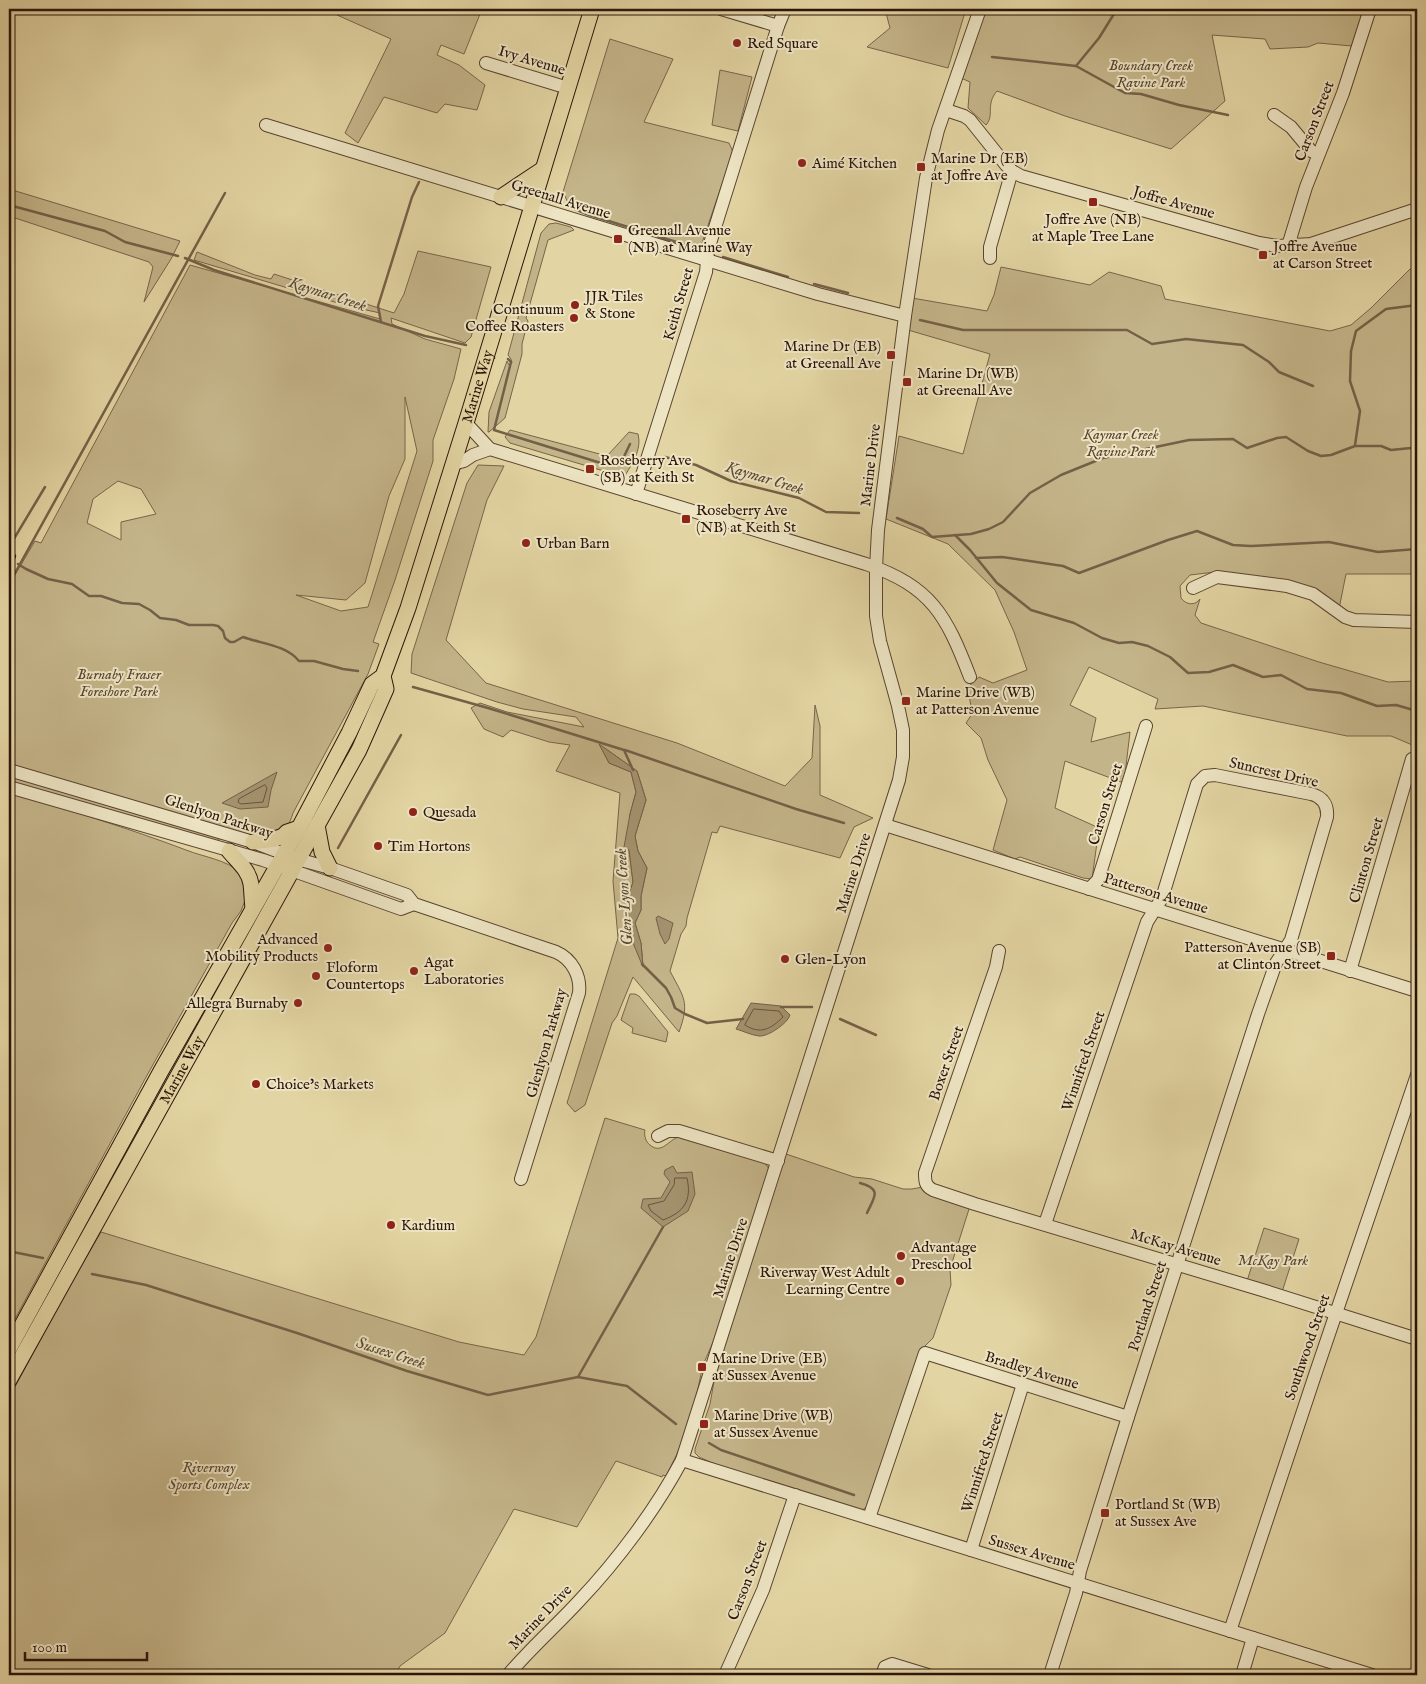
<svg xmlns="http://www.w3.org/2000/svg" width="1426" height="1684" viewBox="0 0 1426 1684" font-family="'IM FELL English',serif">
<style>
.green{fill:#c4b489;stroke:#78644a;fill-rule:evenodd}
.water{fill:#a4936f;stroke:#746047}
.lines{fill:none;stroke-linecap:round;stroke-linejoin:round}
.shore{stroke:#68543c;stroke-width:1}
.stream{stroke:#746047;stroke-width:2.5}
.minor-casing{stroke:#594430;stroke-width:14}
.major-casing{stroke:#2b140a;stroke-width:17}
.minor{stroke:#ede4c3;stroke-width:12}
.major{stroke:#e3d5a3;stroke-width:15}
.rail-casing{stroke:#2b140a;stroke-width:4.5}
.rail{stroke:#ede4c3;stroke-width:2.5;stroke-dasharray:8;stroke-linecap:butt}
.poi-dot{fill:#8f2418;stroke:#ede4c3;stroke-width:2}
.labels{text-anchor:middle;stroke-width:4;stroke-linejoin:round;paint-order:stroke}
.poi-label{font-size:15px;fill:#2b140a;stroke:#ede4c3;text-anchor:start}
.street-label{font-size:15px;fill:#2b140a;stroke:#ede4c3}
.park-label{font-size:15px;font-style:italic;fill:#594430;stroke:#ede4c3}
.water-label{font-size:16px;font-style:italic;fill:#5b4732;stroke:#ede4c3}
</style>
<rect width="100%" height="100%" fill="#e3d5a3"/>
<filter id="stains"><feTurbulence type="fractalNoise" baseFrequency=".004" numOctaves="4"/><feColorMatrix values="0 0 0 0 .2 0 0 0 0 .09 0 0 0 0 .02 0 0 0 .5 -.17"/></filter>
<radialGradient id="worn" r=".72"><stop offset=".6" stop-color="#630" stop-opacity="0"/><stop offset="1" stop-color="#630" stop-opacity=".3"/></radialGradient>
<g class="green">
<path d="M340,9H482L464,54L441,45L437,55L459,65L485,85L477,110L445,104L437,113L384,97L358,143L345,133L391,39L337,15Z"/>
<path d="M885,9H966L948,68L867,47L890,28Z"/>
<path d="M984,9H1362L1363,11L1352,46L1318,43L1308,47L1270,49L1265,39L1212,35L1225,101L1171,149L1065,116L997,91C985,105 995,115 986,125L968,108L970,82L961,78Z"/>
<path d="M610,39L673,59L644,122L729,143L733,152L702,243L695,250L570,207L563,192Z"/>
<path d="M720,70L752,77L738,131L712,125Z"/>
<path d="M9,189L180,241L171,259L144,302L153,267L149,262L9,216Z"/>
<path d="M556,223L571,227L574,230L548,240L526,318L528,321L522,344V354L505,418L489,432H488L489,412L507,361L509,365L512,363L511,359L508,355L541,233L549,224Z"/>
<path d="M418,251L491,267L471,337L465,343L391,318L392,324L425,339L461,349L454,379L433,440V461L395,580L373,642L379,644L368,674L293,813C286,838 272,834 250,835L9,766V585L35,541L41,543L190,265L380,319V313L348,306L194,260L197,252L255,275L271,279L274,274L394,313L404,294ZM405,397L417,451L368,607L341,611L296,595L346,600L365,583L389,496L405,459ZM118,481L141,489L156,514L121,522V540L87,523L93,499Z"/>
<path d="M1001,267L1090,285L1109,272L1161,286L1165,299L1330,331L1351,325L1371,308L1410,269L1417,271V574H1346L1339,609L1315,591L1215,572L1190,575L1180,586L1181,598C1186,605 1195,606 1200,599L1195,615L1201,623L1319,662L1388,682L1417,681V747L1391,736H1347L1203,706L1155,709L1158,699L1089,667L1070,705L1096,718L1091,742L1130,732L1124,783L1065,761L1055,808L1099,828L1092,879L1083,878L1020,857L1015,859L993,850L1007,800L988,760L981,738L966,723L972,714L968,687L979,677L993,683L1027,670L1014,632L995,590L948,544L886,519L899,436L963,454L990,354L908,330L912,298L987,311L994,295Z"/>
<path d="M510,430L607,456L629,432L638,434C642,450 632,464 624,477L510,443L505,437Z"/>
<path d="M478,465L504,466L487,500L446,640L486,683L677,743L785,786L812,758L815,705L820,726V795L873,818L854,827L840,858L720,826L717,833L712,832L687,918L686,926L681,934L670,971C684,998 690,1002 679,1032L633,977L617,1016L612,1023L585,1105L575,1112L567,1103L618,938L613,881L620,793L556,771L570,745L549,742L511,730L503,737L484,729L471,708L480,703L507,712L584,727L576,717L523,709L497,702L411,673L412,654L467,483ZM600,745L637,771L646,800L635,836L638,851L647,868L641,896V910L635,923L641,943L643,965L627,900L633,882L629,850L630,814L636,792L631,772L609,763Z"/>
<path d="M9,775L220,836L218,842L9,782Z"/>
<path d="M9,792C69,810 128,828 186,850C207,858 224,859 242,873L246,898L241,911L232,923L145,1079L9,1330Z"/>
<path d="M630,994H635L639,996L668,1032L666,1042L632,1033L633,1028L621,1020Z"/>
<path d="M605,1118L645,1130C644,1135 645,1141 650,1145C662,1155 669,1139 679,1137L765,1163L769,1169L721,1324L703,1365L695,1402L681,1446L666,1476L663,1475L662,1477L616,1461L577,1527L514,1509L445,1633L400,1666L395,1675H9V1398L69,1287L101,1232L459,1342L524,1355L536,1337Z"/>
<path d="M786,1154L854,1177L872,1179L903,1189H912L923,1187L970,1206L950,1269L951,1285L933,1338L921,1350L867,1506L864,1509L861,1510L733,1472L699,1457L695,1453V1449L710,1404L716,1370Z"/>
<path d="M1264,1228L1299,1239L1282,1292L1247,1281Z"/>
</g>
<g class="water">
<path d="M599,744L637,771L646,800L635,836L638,851L647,868L641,896V910L635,923L641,943L643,967L631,938L627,900L633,882L629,850L624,847L630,814L636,792L631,772L609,763Z"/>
<path d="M277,772L271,790L268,807L240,809L222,803Z"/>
<path d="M658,916L673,923L669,939L665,944L660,934L656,918Z"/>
<path d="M751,1003L781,1006L790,1015C788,1023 768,1037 759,1036C751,1035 743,1031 736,1029Z"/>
<path d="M673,1166L677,1173L692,1172L695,1194L688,1211L663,1227L641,1208L643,1199L661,1198L670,1182L664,1174L665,1170Z"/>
</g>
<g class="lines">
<g class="shore">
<path d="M265,785L267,788L263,802L241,804L238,802L239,799Z"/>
<path d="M754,1009L779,1011L783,1017C771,1029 760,1035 745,1025Z"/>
<path d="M675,1178H687C692,1201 684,1212 663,1220L651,1211L648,1205L664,1201L674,1185Z"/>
</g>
<g class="stream">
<path d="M1290,9L1296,14"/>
<path d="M992,57L1076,66L1125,93L1141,94L1179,105L1228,115"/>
<path d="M1076,66L1099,38L1117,9"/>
<path d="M558,202L589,215L696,248"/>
<path d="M9,205L105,231L125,242L178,256"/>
<path d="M723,257L788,277"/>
<path d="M185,258L214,270L425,336L466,345"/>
<path d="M814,284L848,293"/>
<path d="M920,320L963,330H1127L1152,344L1186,339L1243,345L1269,362L1279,372L1313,386"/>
<path d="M381,322L378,306L412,197L419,182"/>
<path d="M508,359L511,362L494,430L604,464L620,465L630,444"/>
<path d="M1355,445L1360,411L1350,381L1351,351L1356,331L1386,309L1417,305"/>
<path d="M665,457L696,465L731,481L799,498L826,512L859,513"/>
<path d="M897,518L923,529L932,537L971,534L989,529L1003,522L1030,493L1061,475L1103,458L1189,440L1233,439L1247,448L1277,438L1286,437L1308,451L1321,456L1331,455L1355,446H1381L1391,450L1411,448L1417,451"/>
<path d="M955,535L970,550L997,583L1031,610L1074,623L1102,638L1119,643L1132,642L1148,646L1170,657L1188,673L1209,672L1233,665L1263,677L1281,675L1307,689L1341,693L1377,706L1396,705L1417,711"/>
<path d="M9,547L45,487"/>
<path d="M976,558L1002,557L1063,566L1079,573L1168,540L1197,531L1233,545L1251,546L1329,542L1378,552L1417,549"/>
<path d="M18,564L26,569L48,579L72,584L89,596H101L122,603L139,604L150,610L160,618L176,620L189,625H213L218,626L223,631L225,638L230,642H234L243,637C262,644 286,645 299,661H314L343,669L358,671"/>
<path d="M9,584L225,193"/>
<path d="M413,687L488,708L624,750L633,770"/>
<path d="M625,750L796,809L844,823"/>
<path d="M338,848L401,735"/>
<path d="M642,964L666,988L671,997L675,1008L685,1014L707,1023L743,1019"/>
<path d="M781,1007H812"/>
<path d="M840,1019L876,1035"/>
<path d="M860,1183C882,1189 875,1196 867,1213"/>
<path d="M9,1257L13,1252L43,1258"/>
<path d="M92,1274L146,1285L297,1333L407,1371L488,1395L578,1377L627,1386L676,1424"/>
<path d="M578,1377L663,1227"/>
<path d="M709,1443L721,1450L854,1495"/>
</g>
<defs>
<g id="minor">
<path d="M721,9L778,26"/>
<path d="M486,63L568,88"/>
<path d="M946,110L964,116L970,120L1006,165L1012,171L1021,176L1259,243L1278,246L1311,244L1417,209"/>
<path d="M1274,115L1291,127L1311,151L1318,154"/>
<path d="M266,125L818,294L905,316"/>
<path d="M1288,246L1306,187L1343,93L1370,9"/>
<path d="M990,258V247L1012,171"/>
<path d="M466,423L490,449L866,564C932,587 946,615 970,677"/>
<path d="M453,464L464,461L473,455L490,449"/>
<path d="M636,494L706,272L708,250L778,26L785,9"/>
<path d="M1193,588L1217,577L1287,586L1313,594L1345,617L1354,620L1417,622"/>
<path d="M9,770L253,842L297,859L330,868L407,895L414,904L556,952C572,959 581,976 579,993L521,1179"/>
<path d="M9,787L263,860L401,909L414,904"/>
<path d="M885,825L1417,991"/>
<path d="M1089,889L1098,880L1146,726"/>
<path d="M999,951L996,967L925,1173C925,1181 925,1186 933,1190L975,1204L1262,1290L1417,1339"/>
<path d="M1350,971L1412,759"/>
<path d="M658,1136L668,1131H679L778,1161"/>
<path d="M1045,1224L1147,922L1162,898L1197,784L1205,776L1215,775L1311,794C1323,797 1328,805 1327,817L1291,940L1276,963L1258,1014L1128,1417L1080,1571L1076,1593L1050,1675"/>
<path d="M682,1460L1372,1675"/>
<path d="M869,1518L925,1353L1128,1417"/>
<path d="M971,1550L1023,1384"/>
<path d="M1230,1631L1316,1372L1417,1075"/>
<path d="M508,1675C530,1649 556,1626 579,1601C617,1561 656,1509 682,1460L899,780L903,757V730L898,706L880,641L876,616V568L878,530L905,316L926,178L938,130L980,9"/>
<path d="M725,1675L763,1590L795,1495"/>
<path d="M882,1675L885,1667L892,1664L928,1675"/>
<path d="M1242,1675L1253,1638"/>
</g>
<g id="major">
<path d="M501,197L543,169"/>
<path d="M317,825L322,852L330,868"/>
<path d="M253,842L275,839L283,836L287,832L299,828"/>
<path d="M229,851C237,861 249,870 251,884C252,892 252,900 253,908"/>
<path id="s1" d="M9,1349L161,1071L299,828L349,733L372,684L383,676L408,608L466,423L592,9"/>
<path id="s2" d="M9,1380L359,750L386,689L383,676"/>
</g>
</defs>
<use href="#minor" class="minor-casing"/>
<use href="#major" class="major-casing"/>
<use href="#minor" class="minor"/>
<use href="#major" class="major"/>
<defs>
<path id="rail" d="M9,567L14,556"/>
</defs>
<use href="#rail" class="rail-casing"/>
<use href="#rail" class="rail"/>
</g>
<g class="poi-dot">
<circle cx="737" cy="43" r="5"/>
<circle cx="802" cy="163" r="5"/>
<rect x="916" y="162" width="10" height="10" rx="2.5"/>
<rect x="1088" y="197" width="10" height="10" rx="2.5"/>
<rect x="613" y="234" width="10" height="10" rx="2.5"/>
<rect x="1258" y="250" width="10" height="10" rx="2.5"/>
<circle cx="575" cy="305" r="5"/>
<circle cx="574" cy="318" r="5"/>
<rect x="886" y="350" width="10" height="10" rx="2.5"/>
<rect x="902" y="377" width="10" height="10" rx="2.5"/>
<rect x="585" y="464" width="10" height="10" rx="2.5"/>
<rect x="681" y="514" width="10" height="10" rx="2.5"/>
<circle cx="526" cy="543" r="5"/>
<rect x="901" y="696" width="10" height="10" rx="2.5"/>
<circle cx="413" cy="812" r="5"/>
<circle cx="378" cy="846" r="5"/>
<circle cx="328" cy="948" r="5"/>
<rect x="1326" y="951" width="10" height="10" rx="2.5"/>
<circle cx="785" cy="959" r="5"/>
<circle cx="414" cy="971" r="5"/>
<circle cx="316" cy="976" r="5"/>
<circle cx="298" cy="1003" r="5"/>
<circle cx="256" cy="1084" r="5"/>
<circle cx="391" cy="1225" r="5"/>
<circle cx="901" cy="1256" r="5"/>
<circle cx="900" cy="1281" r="5"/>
<rect x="697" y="1362" width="10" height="10" rx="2.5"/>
<rect x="699" y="1419" width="10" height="10" rx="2.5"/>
<rect x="1100" y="1508" width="10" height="10" rx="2.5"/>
</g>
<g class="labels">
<g class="poi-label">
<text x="747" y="48">Red Square</text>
<text x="931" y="163">Marine Dr (EB)<tspan x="931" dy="17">at Joffre Ave</tspan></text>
<text x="812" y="168">Aimé Kitchen</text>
<text x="1093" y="224" text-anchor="middle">Joffre Ave (NB)<tspan x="1093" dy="17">at Maple Tree Lane</tspan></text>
<text x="628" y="235">Greenall Avenue<tspan x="628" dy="17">(NB) at Marine Way</tspan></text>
<text x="1273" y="251">Joffre Avenue<tspan x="1273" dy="17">at Carson Street</tspan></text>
<text x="585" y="301">JJR Tiles<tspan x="585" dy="17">&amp; Stone</tspan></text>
<text x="564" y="314" text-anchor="end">Continuum<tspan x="564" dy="17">Coffee Roasters</tspan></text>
<text x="881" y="351" text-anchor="end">Marine Dr (EB)<tspan x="881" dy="17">at Greenall Ave</tspan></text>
<text x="917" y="378">Marine Dr (WB)<tspan x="917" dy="17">at Greenall Ave</tspan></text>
<text x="600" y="465">Roseberry Ave<tspan x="600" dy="17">(SB) at Keith St</tspan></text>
<text x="696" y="515">Roseberry Ave<tspan x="696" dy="17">(NB) at Keith St</tspan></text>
<text x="536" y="548">Urban Barn</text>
<text x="916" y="697">Marine Drive (WB)<tspan x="916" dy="17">at Patterson Avenue</tspan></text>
<text x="423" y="817">Quesada</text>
<text x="388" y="851">Tim Hortons</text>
<text x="318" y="944" text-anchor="end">Advanced<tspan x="318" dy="17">Mobility Products</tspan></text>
<text x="1321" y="952" text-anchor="end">Patterson Avenue (SB)<tspan x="1321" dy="17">at Clinton Street</tspan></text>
<text x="795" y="964">Glen-Lyon</text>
<text x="424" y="967">Agat<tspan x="424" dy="17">Laboratories</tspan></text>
<text x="326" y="972">Floform<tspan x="326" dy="17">Countertops</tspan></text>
<text x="288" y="1008" text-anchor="end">Allegra Burnaby</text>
<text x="266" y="1089">Choice's Markets</text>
<text x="401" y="1230">Kardium</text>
<text x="911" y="1252">Advantage<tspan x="911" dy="17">Preschool</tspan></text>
<text x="890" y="1277" text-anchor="end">Riverway West Adult<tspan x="890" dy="17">Learning Centre</tspan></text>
<text x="712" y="1363">Marine Drive (EB)<tspan x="712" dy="17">at Sussex Avenue</tspan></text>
<text x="714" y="1420">Marine Drive (WB)<tspan x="714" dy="17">at Sussex Avenue</tspan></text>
<text x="1115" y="1509">Portland St (WB)<tspan x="1115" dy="17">at Sussex Ave</tspan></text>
</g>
<g class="street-label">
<text transform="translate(532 60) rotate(17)" y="5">Ivy Avenue</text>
<text transform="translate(1314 121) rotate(-69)" y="5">Carson Street</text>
<text transform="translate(561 199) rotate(17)" y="5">Greenall Avenue</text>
<text transform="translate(1174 202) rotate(16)" y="5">Joffre Avenue</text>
<text transform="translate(678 304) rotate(-74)" y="5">Keith Street</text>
<text dy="5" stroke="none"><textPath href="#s1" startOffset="1076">Marine Way</textPath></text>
<text transform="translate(870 465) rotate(-83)" y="5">Marine Drive</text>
<text transform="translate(1274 772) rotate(13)" y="5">Suncrest Drive</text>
<text transform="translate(1105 804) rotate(-73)" y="5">Carson Street</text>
<text transform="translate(219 816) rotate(18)" y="5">Glenlyon Parkway</text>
<text transform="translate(1366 860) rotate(-74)" y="5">Clinton Street</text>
<text transform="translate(853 873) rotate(-72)" y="5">Marine Drive</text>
<text transform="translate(1156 893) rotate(17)" y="5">Patterson Avenue</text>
<text transform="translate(546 1043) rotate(-74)" y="5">Glenlyon Parkway</text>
<text transform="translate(1083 1061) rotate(-71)" y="5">Winnifred Street</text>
<text transform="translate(946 1063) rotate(-71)" y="5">Boxer Street</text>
<text dy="5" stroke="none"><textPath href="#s2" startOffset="355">Marine Way</textPath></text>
<text transform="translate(1176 1247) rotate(17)" y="5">McKay Avenue</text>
<text transform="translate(730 1258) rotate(-72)" y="5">Marine Drive</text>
<text transform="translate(1147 1306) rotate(-72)" y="5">Portland Street</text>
<text transform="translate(1307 1347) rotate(-71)" y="5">Southwood Street</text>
<text transform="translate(1032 1370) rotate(17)" y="5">Bradley Avenue</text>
<text transform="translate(982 1462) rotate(-72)" y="5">Winnifred Street</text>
<text transform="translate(1032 1552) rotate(17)" y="5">Sussex Avenue</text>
<text transform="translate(747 1580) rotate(-69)" y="5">Carson Street</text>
<text transform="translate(540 1617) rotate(-46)" y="5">Marine Drive</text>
</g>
<g class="park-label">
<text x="1151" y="70">Boundary Creek<tspan x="1151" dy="17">Ravine Park</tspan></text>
<text x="1121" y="439">Kaymar Creek<tspan x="1121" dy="17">Ravine Park</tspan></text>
<text x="119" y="679">Burnaby Fraser<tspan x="119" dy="17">Foreshore Park</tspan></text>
<text x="1273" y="1265">McKay Park</text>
<text x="209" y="1472">Riverway<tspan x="209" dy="17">Sports Complex</tspan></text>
</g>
<g class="water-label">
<text transform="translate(328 293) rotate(18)" y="6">Kaymar Creek</text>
<text transform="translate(765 477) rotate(17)" y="6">Kaymar Creek</text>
<text transform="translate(623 897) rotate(-94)" y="6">Glen-Lyon Creek</text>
<text transform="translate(391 1352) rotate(18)" y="6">Sussex Creek</text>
</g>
</g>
<rect width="1426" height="1684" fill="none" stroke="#e3d5a3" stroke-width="30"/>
<rect x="10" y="10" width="1406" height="1664" fill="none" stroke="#2b140a" stroke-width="2.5"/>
<rect x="15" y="15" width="1396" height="1654" fill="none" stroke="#2b140a"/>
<path d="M25 1652v8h122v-8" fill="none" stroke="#2b140a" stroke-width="2.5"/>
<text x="32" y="1652" font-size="15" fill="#2b140a" stroke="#ede4c3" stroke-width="4" paint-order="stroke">100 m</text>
<rect width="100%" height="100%" filter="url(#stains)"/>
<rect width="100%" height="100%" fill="url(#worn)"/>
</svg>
